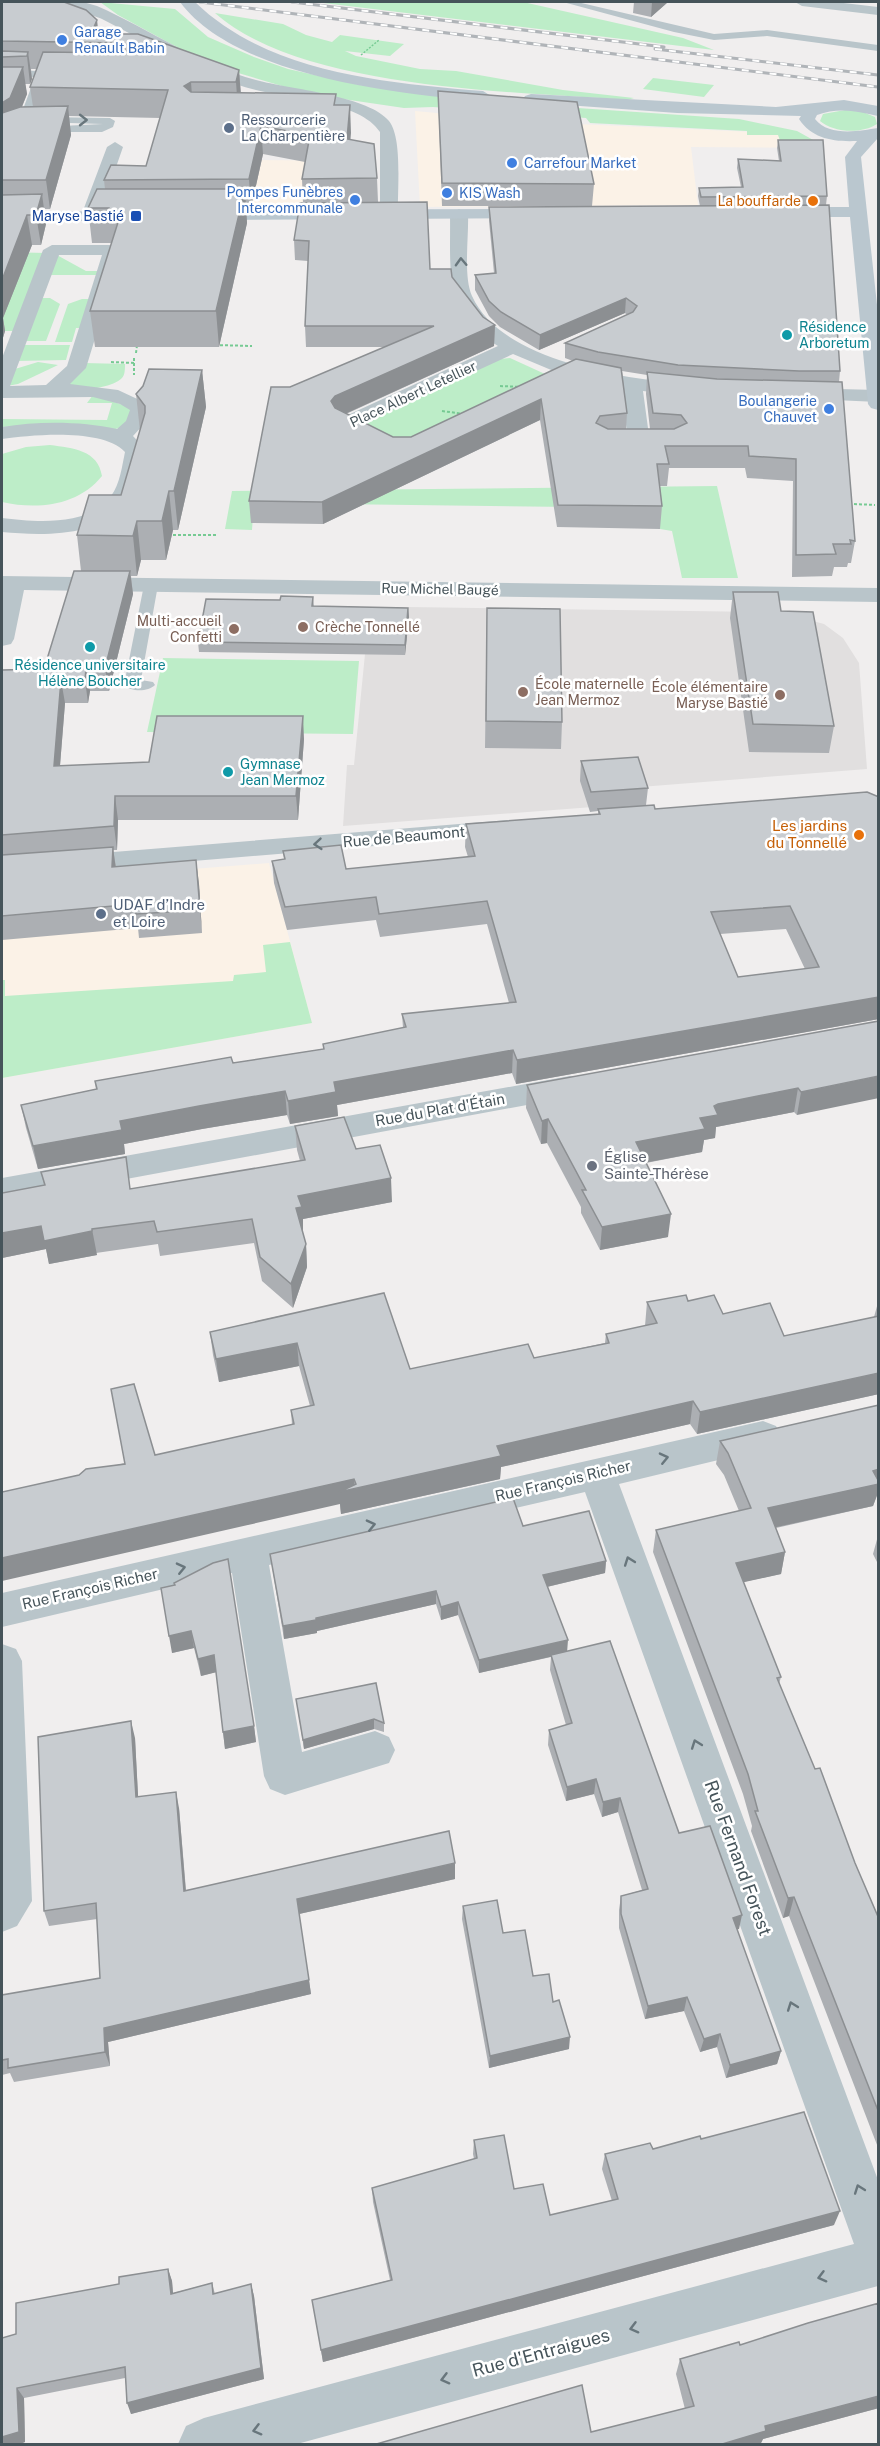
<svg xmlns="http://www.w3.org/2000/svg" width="880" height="2446" viewBox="0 0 880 2446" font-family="'Public Sans',sans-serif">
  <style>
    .commercial { fill: #fbf2e7 }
    .education { fill: #e1dfdf }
    .green { fill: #bdedc8 }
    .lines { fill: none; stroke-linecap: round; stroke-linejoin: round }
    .path-far1 { stroke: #76ca93; stroke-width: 1.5; stroke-dasharray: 2 1.5; stroke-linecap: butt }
    .path { stroke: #76ca93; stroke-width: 2; stroke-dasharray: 3 2; stroke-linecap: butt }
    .lane { fill: #b9c5ca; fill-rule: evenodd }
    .street { fill: #b9c5ca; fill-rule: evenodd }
    .secondary { fill: #bac7cf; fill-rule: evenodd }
    .rail-casing { stroke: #b0b4b8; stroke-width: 3 }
    .rail { stroke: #fff; stroke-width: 2; stroke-dasharray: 7; stroke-linecap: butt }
    .wall { fill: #acafb3; fill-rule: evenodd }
    .shaded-wall { fill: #8c8f92 }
    .building { fill: #c8ccd0; stroke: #8c8f92; stroke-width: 1.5; fill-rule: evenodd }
    .oneway { stroke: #68767c }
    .shop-dot { fill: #3f7fe0; stroke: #fff; stroke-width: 2 }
    .service-dot { fill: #5c6f8a; stroke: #fff; stroke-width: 2 }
    .food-dot { fill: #e8710a; stroke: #fff; stroke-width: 2 }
    .transit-dot { fill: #1a4fb4; stroke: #fff; stroke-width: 2 }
    .culture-dot { fill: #0f9aa8; stroke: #fff; stroke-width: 2 }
    .education-dot { fill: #8d6e63; stroke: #fff; stroke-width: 2 }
    .worship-dot { fill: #6b7280; stroke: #fff; stroke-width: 2 }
    .labels { text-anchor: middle; stroke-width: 5; stroke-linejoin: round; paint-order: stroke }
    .far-shop-label { font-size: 14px; fill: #366cbe; stroke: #fff; text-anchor: start }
    .far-service-label { font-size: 14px; fill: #4e5e75; stroke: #fff; text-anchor: start }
    .far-food-label { font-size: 14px; fill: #c56008; stroke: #fff; text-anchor: end }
    .far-transit-label { font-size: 14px; fill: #164399; stroke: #fff; text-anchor: end }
    .far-culture-label { font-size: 14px; fill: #0d838f; stroke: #fff; text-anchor: start }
    .far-street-label { font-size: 14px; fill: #46545a; stroke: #fff }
    .far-education-label { font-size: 14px; fill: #785e54; stroke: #fff; text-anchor: end }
    .food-label { font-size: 15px; fill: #c56008; stroke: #fff; text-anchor: end }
    .street-label { font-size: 15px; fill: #46545a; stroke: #fff }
    .service-label { font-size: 15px; fill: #4e5e75; stroke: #fff; text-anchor: start }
    .worship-label { font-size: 15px; fill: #5b616d; stroke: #fff; text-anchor: start }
    .near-street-label { font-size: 18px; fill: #46545a; stroke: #fff }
  </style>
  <rect width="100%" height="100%" fill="#f0eeee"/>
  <path class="commercial" d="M415 111 533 122 775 133 822 148 691 147 698 205 420 207Z
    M238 160 374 161 343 208 220 209Z
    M269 863 312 1023 2 1078V884Z"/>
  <path class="education" d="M409 607 762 612 794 616 824 624 843 638 859 663 867 769 640 787 645 803 343 826 347 765H354L365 654H405Z"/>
  <path class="green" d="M100 2 175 9 208 37 254 57 288 69 360 85 462 100 739 119 797 131 824 146H782L778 135H747V131L590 123 586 118 433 107 404 108 309 94 208 64 118 15Z
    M315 2H523L683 38 714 50Z
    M215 13 283 24 306 35 332 42 340 35 404 44 390 56 345 51 356 56 420 69 456 71 563 90 634 98 627 100C514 91 302 90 215 13Z
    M653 78 714 85 704 97 643 89Z
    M845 110 863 112 875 117 877 124C862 134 834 133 820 121L823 114Z
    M2 252 47 253 17 331H2Z
    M55 254 86 271H99L98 275H48Z
    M40 298H50L60 304 46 341H23Z
    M82 299H92L82 328H76L72 342H55L68 304Z
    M24 345H70L66 360 16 361Z
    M510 358 545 374 546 377 401 442 364 424V420L500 359Z
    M38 362 58 365 18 384 7 386 15 369Z
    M84 363 125 364C125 369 125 375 122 378 111 389 78 391 64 389Z
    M93 395 135 409 124 426 113 430 42 426 2 427V419L107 420 112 403H87Z
    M50 445C73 448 98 450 102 476 78 506 37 510 2 502V454L26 447Z
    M717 486 738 578H682L672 531 660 529 658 508 254 503 252 530 225 529 232 491Z
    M163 658 359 661 353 734 147 732Z
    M290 942 312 1023 2 1078V980H5V996L233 981 234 975 266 972 263 945Z"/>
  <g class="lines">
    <path class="path-far1" d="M361 55 379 40"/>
    <path class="path" d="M215 345 252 346
      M136 353 137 345
      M134 358V375
      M111 362 134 363
      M500 386 523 387
      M442 411 464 414
      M854 504 875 505
      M168 535H218"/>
    <path class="lane" d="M563 2H577L714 34 767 30 878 45V51L767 36 714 40 674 32Z
      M2 70 41 71 46 74 26 130 2 142V135L16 128 35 77 2 76Z
      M40 117 110 118 115 121 113 127 102 132H44L40 131V127L103 124 36 122V118Z
      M151 581 158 585 141 680 153 682 155 685C148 692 131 692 124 685L144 585Z"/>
    <path class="street" d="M61 2H83L97 6C154 31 203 68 264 82 294 89 370 97 389 121 403 139 397 191 398 215L389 220 380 215V132C360 101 289 98 256 90 200 76 154 45 102 19 91 14 69 11 61 2Z
      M795 2H835L878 7V15L802 6Z
      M115 142 123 147 99 216 96 220H84L81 216 107 147Z
      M459 209 468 214C469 237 463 276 472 296 496 349 578 368 629 377 652 381 675 381 697 387L700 391 697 395 690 397 643 391 650 443 646 447H632L628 443 622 388 556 372 513 354 361 424 379 434 383 438 379 442C366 446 341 435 334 424L337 420 498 346C442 312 451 270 450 214Z
      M52 245H113L122 250 86 368 70 384 118 390 148 404 151 408 145 423 133 436 147 451C144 466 141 482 133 495 108 538 45 536 2 532V518C35 522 89 527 111 496 120 484 122 466 125 452 102 428 33 435 2 439V427C38 421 81 421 117 429L126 421 130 410 120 404 93 397 2 398V358L43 250ZM59 255H102L67 366 46 385 10 386Z
      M798 388 878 390V402L791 398 788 394 791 390Z
      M2 576 878 588V602L24 590 14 639 11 644 2 646Z
      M509 820 519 822 523 828 519 834 2 877V861Z
      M570 1076 581 1079 585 1087 581 1095 2 1202V1178Z
      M763 1421 776 1426 781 1436 776 1446 619 1484 878 2180V2286L297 2444H178L186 2426 204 2418 854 2244 585 1492 269 1565 302 1752 375 1731 389 1737 395 1750 389 1763 285 1795 270 1789 264 1776 232 1573 2 1627V1593Z
      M2 1644 16 1649 22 1661 32 1901 17 1926 2 1932Z"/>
    <path class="secondary" d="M180 2H195C268 73 386 83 483 91L491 96 483 101C397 94 235 76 180 2Z
      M531 94 776 107 844 100 878 106V116C857 111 838 107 817 115L815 119C829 137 859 131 878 128V138L861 157 878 314V410L871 408 868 404 850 217H784L775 212 784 207H849L845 157 857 141C834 142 812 139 799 119L801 116 677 113 525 102 523 99 525 96Z
      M535 209 544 214 541 218 202 220 193 215 202 210Z
      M133 211 139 212 142 216 139 220 2 222V212Z"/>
    <g class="rail-casing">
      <path id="rail" d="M200 2 878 87
        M292 2 664 47
        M655 49 878 75"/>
    </g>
    <use href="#rail" class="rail"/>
  </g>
  <path class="wall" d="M2 2 97 20 98 34 239 70 241 93 336 105H350V140L377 178 378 202 430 269 452 277 483 317 495 325 494 346 346 414 393 437H411L573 361 565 358V343L627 315 625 313 539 350 500 327 489 316 475 290V275L494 273 489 221V207L840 371 839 382 855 541 851 563H848L847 567H834L832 576 792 577 793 481 747 478 745 468H669L667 486H660L662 506 660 529 557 527 540 420 323 524 251 523 249 501 290 387 385 347H306L305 326 308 261 295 260 294 240 303 203 302 179 305 162 263 154 251 208H246L247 223 219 347H95L90 311 112 243H92L88 208 105 189 104 180 146 166 160 118 69 116 71 135 50 209H44L46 224 41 245H32L3 318 5 331 2 341ZM31 69H37L30 87 33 107H22L27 94 25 84H30L32 79ZM622 371 647 375 646 394 650 429H626L627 413Z
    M634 2H668L651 17 633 13Z
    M438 91 594 184 592 206H442Z
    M778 140 827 196 826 205 700 206 698 196 699 188 741 187 737 168 738 159 779 161 777 148Z
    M202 370 206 407 178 530H173L166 560H141L137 576H131L133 594 109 691H90L88 703H65L60 766 149 762 304 739 298 820H118L117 850H113L116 866 199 884 202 933 139 938 138 928 2 940V670L44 669 81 571 77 535 121 495 140 431 136 394Z
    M733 592 781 611 834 726 829 753 749 752 730 618Z
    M313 597 314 606 408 608 409 617 405 655 199 652 198 642 280 600Z
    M487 608 562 722 561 749 485 748Z
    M581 761 648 788 646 805 655 809 879 797V1019L516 1084 512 1073 337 1105 338 1116 290 1124 287 1115 202 1129 124 1144 125 1154 38 1169 26 1128 21 1105 96 1089 95 1081 233 1063 323 1049V1044L403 1028 402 1014 509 1003 487 924 380 937 376 920 287 930 274 883 272 861 284 859 283 851 346 869 468 857 465 847 466 824 598 814V811L590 812 580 781ZM786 929 805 969 738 977 720 934Z
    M879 1021 797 1115 794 1112 716 1127 715 1138 704 1140 702 1152 646 1163 668 1237 600 1250 581 1213V1207L547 1143 541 1144 526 1108 527 1085Z
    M295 1126 356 1149 392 1202 303 1219V1231H302L306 1244 307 1267 293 1308 262 1281 254 1243 160 1256 158 1244 96 1253 97 1255 49 1264 46 1249 2 1258V1193L44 1185 41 1172 131 1189 300 1161 297 1150Z
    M879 1299V1394L697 1434 690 1424 501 1467 500 1479 341 1514 340 1504 79 1475 155 1455 292 1425 291 1410 310 1406 299 1366 219 1382 213 1355 210 1332 288 1314 410 1369 534 1358 605 1343 606 1334 645 1326 647 1302 688 1301 723 1314 784 1336 874 1317Z
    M720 1441 879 1490 873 1506 776 1528 785 1552 781 1574 743 1582 781 1677 779 1684 815 1769 879 1919V2150L789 1916 783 1918 751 1831 752 1826 743 1794 653 1552 656 1530 739 1511 724 1475 716 1464Z
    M523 1526 606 1561 605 1573 547 1587 567 1651 739 1929H737L781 2051 777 2064 726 2078 717 2047 700 2052 684 2011 645 2019 619 1928V1910L621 1896 642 1890 618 1812 602 1817 594 1794 566 1801 548 1745 549 1730 566 1725 550 1670 551 1657 479 1673 458 1615 441 1620 436 1604 317 1631V1633L284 1639 270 1554Z
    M879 1532V1566L873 1554Z
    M175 1585 254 1726 256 1742 225 1749 216 1672 201 1676 194 1648 172 1653Z
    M376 1683 384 1723V1732L374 1729 304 1749 296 1699Z
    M135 1738 138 1797 179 1808 186 1890 455 1879 299 1914 311 1994 108 2042 110 2066 14 2082 10 2073 2 2075V1995L100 1978 97 1919 49 1926 44 1911Z
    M463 1906 503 1933 533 1976 553 2002 569 2049 489 2068 462 1919Z
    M701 2139 834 2225 323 2362 312 2300 390 2280 373 2202 372 2188 474 2159 473 2154 474 2140 514 2189 550 2215 612 2201 602 2169 605 2154 653 2149Z
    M168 2269 172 2281 173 2293 212 2283 215 2294 251 2284 254 2296 264 2379 131 2414 125 2378 24 2398 25 2442 17 2445H2L16 2334 119 2284Z
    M879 2303V2408L763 2439 760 2445H373L591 2432 685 2409 676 2374 680 2359 740 2345Z"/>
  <path class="shaded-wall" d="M652 2H668L651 17Z
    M97 20 99 42 91 34Z
    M28 52 32 79 30 84 27 56Z
    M23 67 27 94 14 126 2 134V103Z
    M239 70 241 98 238 110 236 82Z
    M191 82 193 110 184 86Z
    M350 105 351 133 348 168 347 139Z
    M68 106 71 135 50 209 46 180Z
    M261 126 263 154 251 208 249 179Z
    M245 189 247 223 219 347 216 311Z
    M42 194 46 224 41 245 36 215Z
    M27 215 32 245 3 318 5 331 2 341V280Z
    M626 298 625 313 539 350 540 335Z
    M495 325 494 346 336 418 331 401 335 396Z
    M202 370 206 407 178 530 174 491Z
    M541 399 540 420 323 524 322 502Z
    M169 491 173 530 166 560 162 521Z
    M137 521 141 560 137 576 133 536Z
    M130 571 133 594 109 691 105 668Z
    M408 608 409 617 405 655V645Z
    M86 668 90 691 88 703 85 680Z
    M61 680 65 703 58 790 54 766Z
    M303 716 304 739 298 820 296 796Z
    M115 796 118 820 117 850 114 826Z
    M113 847 116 870 112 867Z
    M196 860 199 884 202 933 200 910Z
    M879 997V1019L516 1084 517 1060Z
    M513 1050 512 1073 337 1105 338 1116 290 1124 288 1101 334 1082Z
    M879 1076V1098L797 1115 801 1092Z
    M798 1088 794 1112 716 1127 715 1138 704 1140 702 1152 633 1165 636 1142 700 1118 714 1106 718 1104Z
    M285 1091 287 1115 202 1129 124 1144 125 1154 38 1169 33 1146 120 1121 199 1106Z
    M548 1119 547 1143 541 1144 542 1121Z
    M391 1178 392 1202 303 1219V1231L297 1232 296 1208 298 1196Z
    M671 1214 668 1237 600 1250 602 1227Z
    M41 1226 92 1229 97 1255 49 1264 46 1249 2 1258V1233Z
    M306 1244 307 1267 293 1308 291 1284Z
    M297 1343 299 1366 219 1382 216 1359Z
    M879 1373V1394L697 1434 700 1412Z
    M693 1401 690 1424 501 1467 500 1479 341 1514 340 1504 2 1581V1558L354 1479 355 1489 497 1446Z
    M879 1469V1490L873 1506 763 1530 768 1508Z
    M785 1552 781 1574 731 1585 736 1563Z
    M606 1561 605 1573 542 1588 543 1575Z
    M436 1591V1604L317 1631V1633L284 1639 283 1626Z
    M458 1602V1615L441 1620V1607Z
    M191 1631 194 1648 172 1653 169 1636Z
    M568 1640 567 1653 479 1673V1660Z
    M214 1655 217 1672 201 1676 198 1659Z
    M374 1719V1729L304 1749 303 1740Z
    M131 1721 135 1738 139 1813 136 1797Z
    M254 1726 256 1742 225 1749 223 1732Z
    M596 1779 594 1794 566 1801 567 1787Z
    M176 1792 179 1808 187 1906 184 1891Z
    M620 1798 618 1812 602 1817 603 1802Z
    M455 1863V1879L299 1914 297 1899Z
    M794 1897 789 1916 783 1918 788 1898Z
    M742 1915 739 1929 730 1931 733 1918Z
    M309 1980 311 1994 108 2042 110 2066 105 2052 104 2028Z
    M687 1997 684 2011 645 2019 648 2006Z
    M720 2034 717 2047 700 2052 704 2039Z
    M570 2037 569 2049 489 2068 490 2056Z
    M781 2051 777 2064 726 2078 730 2065Z
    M840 2211 834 2225 323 2362 321 2350Z
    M168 2269 172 2281 174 2306 171 2294Z
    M251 2284 254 2296 264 2379 131 2414 127 2403Z
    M17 2388 24 2398 25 2442 17 2445H2V2437Z
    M879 2396V2408L763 2439 760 2445H719L765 2426Z"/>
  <path class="building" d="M2 2H64L86 10 97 20 91 34H138L239 70 236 82H191L184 86 191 92 336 94 334 105H350L347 139 374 144 377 178 302 179 310 135 261 126 249 179 104 180 111 165 146 166 168 90 30 87 43 52 124 53 131 47 124 43 2 41Z
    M2 51 28 52 27 56 2 57Z
    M2 67H23L10 98 2 103Z
    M438 91 577 102 594 184 442 183Z
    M68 106 46 180H2V113L20 107Z
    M778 140H823L827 196 701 197 699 188 743 187 738 159 781 161Z
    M97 189H245L216 311H90L120 216 109 208H88Z
    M42 194 36 215H27L2 280V195Z
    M427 202 430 269H451L452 277 483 317 495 325 335 396 331 401 335 408 393 437H411L576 359 621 368 627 413 600 416 596 423 608 429H674L687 423 681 415 653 413 647 372 717 379 842 382 855 541 850 540 851 544H833L836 554 796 555V459L749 456 748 446H665L669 464H657L662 506 558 505 541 399 322 502 249 501 271 387H290L434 326H305L309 241 294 240 300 203Z
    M829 205 840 371H799L678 365 598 352 565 343 633 312 637 306 626 298 540 335 501 312 489 301 475 275 496 273 489 207Z
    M149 369 202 370 174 491H169L162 521H137L133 536 77 535 89 495H121L145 413V406L136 394 143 386Z
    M74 571H130L105 668H86L85 680H61L54 766 149 762 157 716H303L296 796H115L114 826 2 835V670L44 669Z
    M733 592H778L781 611 813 612 834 726 753 724Z
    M281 596 313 597 312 606 408 608 405 645 198 642 206 599 280 600Z
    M487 608 560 609 562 722 486 721Z
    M638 757 648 788 591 792 581 761Z
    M867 792 879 797V997L517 1060 513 1050 334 1082 336 1092 288 1101 285 1091 199 1106 120 1121 122 1130 33 1146 21 1105 97 1089 95 1081 231 1057 233 1063 324 1049 323 1044 406 1027 402 1014 516 1002 487 901 379 914 376 897 285 907 272 861 285 859 283 851 341 845 346 869 475 856 466 824 600 814 598 809 654 805 655 809ZM790 906 819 967 738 977 711 912Z
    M113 847 112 867 196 860 200 910 136 914 135 904 2 916V855Z
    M879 1021V1076L801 1092 798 1088 718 1104 714 1106 718 1115 700 1118 705 1129 636 1142 671 1214 602 1227 582 1190H586L548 1119 542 1121 527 1085Z
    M344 1117 356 1149 380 1145 391 1178 298 1196 302 1207 296 1208 306 1244 291 1284 260 1257 252 1219 157 1232 154 1221 92 1229V1231L44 1241 41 1226 2 1233V1193L45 1185 41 1172 126 1157 130 1189 305 1160 295 1126Z
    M384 1293 410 1369 528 1344 534 1358 609 1343 606 1334 657 1323 647 1302 686 1295 688 1301 714 1295 723 1314 770 1303 784 1336 879 1316V1373L700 1412 693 1401 497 1446 501 1456 339 1492 356 1484 354 1479 2 1558V1492L79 1475 86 1469 125 1464 111 1389 134 1384 155 1455 294 1424 291 1410 314 1405 297 1343 216 1359 210 1332Z
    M879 1405V1469L873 1471 879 1482V1484L768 1508 785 1552 736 1563 781 1677 777 1678 815 1769 820 1768 855 1863 879 1919V2113L794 1897 788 1898 755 1811H758L748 1774 656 1530 751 1508 728 1453 720 1441Z
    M513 1498 523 1526 589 1511 606 1561 543 1575 568 1640 479 1660 458 1602 441 1607 436 1591 316 1618V1620L283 1626 270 1554Z
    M228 1559 254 1726 223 1732 214 1655 198 1659 191 1631 169 1636 161 1588 175 1585 174 1583 213 1563Z
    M610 1641 679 1833 710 1826 742 1915 733 1918 781 2051 730 2065 720 2034 704 2039 687 1997 648 2006 621 1914V1896L648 1889 620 1798 603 1802 596 1779 567 1787 549 1730 572 1723 551 1655Z
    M376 1683 384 1723 374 1719 303 1740 296 1699Z
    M131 1721 136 1797 176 1792 184 1891 449 1831 455 1863 297 1899 309 1980 104 2028 105 2052 8 2068V2059L2 2060V1995L100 1978 96 1903 44 1911 38 1737Z
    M497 1900 503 1933 525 1930 533 1976 549 1974 553 2002 559 2000 570 2037 490 2056 463 1906Z
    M804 2112 840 2211 321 2350 312 2300 392 2280 372 2188 477 2158 474 2140 504 2135 514 2189 543 2184 550 2215 618 2199 605 2154 650 2143 653 2149 700 2136 701 2139Z
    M168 2269 171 2294 212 2283 213 2294 251 2284 261 2368 127 2403 125 2367 17 2388 19 2432 2 2437V2338L16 2334V2303L119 2284V2277Z
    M879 2303V2396L765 2426 766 2431 719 2445H373L582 2385 591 2432 694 2406 680 2359 739 2342 740 2345 808 2323Z"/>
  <defs><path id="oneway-chevron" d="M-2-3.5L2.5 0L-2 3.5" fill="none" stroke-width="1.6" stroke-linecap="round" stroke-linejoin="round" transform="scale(1.5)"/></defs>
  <g class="oneway">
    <use href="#oneway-chevron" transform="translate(83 120)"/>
    <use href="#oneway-chevron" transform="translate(461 262) rotate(-92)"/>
    <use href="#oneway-chevron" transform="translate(318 844) rotate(175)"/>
    <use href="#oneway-chevron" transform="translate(664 1458) rotate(-13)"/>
    <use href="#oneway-chevron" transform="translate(371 1525) rotate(-13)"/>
    <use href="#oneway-chevron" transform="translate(629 1561) rotate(-110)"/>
    <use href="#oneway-chevron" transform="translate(181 1568) rotate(-13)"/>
    <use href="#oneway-chevron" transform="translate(696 1744) rotate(-110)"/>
    <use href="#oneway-chevron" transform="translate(792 2006) rotate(-110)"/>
    <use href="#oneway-chevron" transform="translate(859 2189) rotate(-110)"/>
    <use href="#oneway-chevron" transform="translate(822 2277) rotate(165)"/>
    <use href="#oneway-chevron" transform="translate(634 2328) rotate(165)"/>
    <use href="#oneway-chevron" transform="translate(445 2379) rotate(165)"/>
    <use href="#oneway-chevron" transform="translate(257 2430) rotate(165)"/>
  </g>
  <g class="shop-dot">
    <circle cx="62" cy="40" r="6"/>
    <circle cx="512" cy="163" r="6"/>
    <circle cx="447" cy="193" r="6"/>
    <circle cx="355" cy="200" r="6"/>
    <circle cx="829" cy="409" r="6"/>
  </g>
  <g class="service-dot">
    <circle cx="229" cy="128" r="6"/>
    <circle cx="101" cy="914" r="6"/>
  </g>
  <g class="food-dot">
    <circle cx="813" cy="201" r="6"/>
    <circle cx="859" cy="835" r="6"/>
  </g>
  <rect class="transit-dot" x="130" y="210" width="12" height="12" rx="3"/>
  <g class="culture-dot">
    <circle cx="787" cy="335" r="6"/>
    <circle cx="90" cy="647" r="6"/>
    <circle cx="228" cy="772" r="6"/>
  </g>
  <g class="education-dot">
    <circle cx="303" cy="627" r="6"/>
    <circle cx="234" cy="629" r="6"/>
    <circle cx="523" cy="692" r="6"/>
    <circle cx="780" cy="695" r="6"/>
  </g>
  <circle class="worship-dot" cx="592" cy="1166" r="6"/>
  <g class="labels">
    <g class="far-shop-label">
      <text x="74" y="37">Garage<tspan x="74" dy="16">Renault Babin</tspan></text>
      <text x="524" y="168">Carrefour Market</text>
      <text x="343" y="197" text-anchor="end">Pompes Funèbres<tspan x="343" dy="16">Intercommunale</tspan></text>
      <text x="459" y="198">KIS Wash</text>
      <text x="817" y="406" text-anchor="end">Boulangerie<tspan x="817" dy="16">Chauvet</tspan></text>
    </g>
    <g class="far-service-label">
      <text x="241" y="125">Ressourcerie<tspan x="241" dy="16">La Charpentière</tspan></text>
    </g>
    <g class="far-food-label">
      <text x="801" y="206">La bouffarde</text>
    </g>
    <g class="far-transit-label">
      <text x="124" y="221">Maryse Bastié</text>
    </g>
    <g class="far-culture-label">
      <text x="799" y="332">Résidence<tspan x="799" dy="16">Arboretum</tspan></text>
      <text x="90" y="670" text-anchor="middle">Résidence universitaire<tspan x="90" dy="16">Hélène Boucher</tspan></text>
      <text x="240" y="769">Gymnase<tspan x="240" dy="16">Jean Mermoz</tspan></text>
    </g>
    <g class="far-street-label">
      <text transform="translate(413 394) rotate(-25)" y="5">Place Albert Letellier</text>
      <text transform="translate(440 589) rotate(1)" y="5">Rue Michel Baugé</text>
    </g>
    <g class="far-education-label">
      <text x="222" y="626">Multi-accueil<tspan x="222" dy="16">Confetti</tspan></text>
      <text x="315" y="632" text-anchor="start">Crèche Tonnellé</text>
      <text x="535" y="689" text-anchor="start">École maternelle<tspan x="535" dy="16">Jean Mermoz</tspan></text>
      <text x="768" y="692">École élémentaire<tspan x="768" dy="16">Maryse Bastié</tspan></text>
    </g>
    <g class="food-label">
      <text x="847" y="831">Les jardins<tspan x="847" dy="17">du Tonnellé</tspan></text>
    </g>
    <g class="street-label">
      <text transform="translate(404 837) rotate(-5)" y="5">Rue de Beaumont</text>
      <text transform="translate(440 1110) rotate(-10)" y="5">Rue du Plat d'Étain</text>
      <text transform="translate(563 1481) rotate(-13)" y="5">Rue François Richer</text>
      <text transform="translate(90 1589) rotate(-13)" y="5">Rue François Richer</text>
    </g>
    <g class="service-label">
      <text x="113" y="910">UDAF d’Indre<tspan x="113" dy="17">et Loire</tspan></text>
    </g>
    <g class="worship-label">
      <text x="604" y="1162">Église<tspan x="604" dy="17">Sainte-Thérèse</tspan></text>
    </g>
    <g class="near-street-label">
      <text transform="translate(738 1858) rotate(70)" y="6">Rue Fernand Forest</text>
      <text transform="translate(541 2353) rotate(-15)" y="6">Rue d'Entraigues</text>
    </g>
  </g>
  <rect width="880" height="2446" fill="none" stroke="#46545a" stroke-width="6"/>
</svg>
